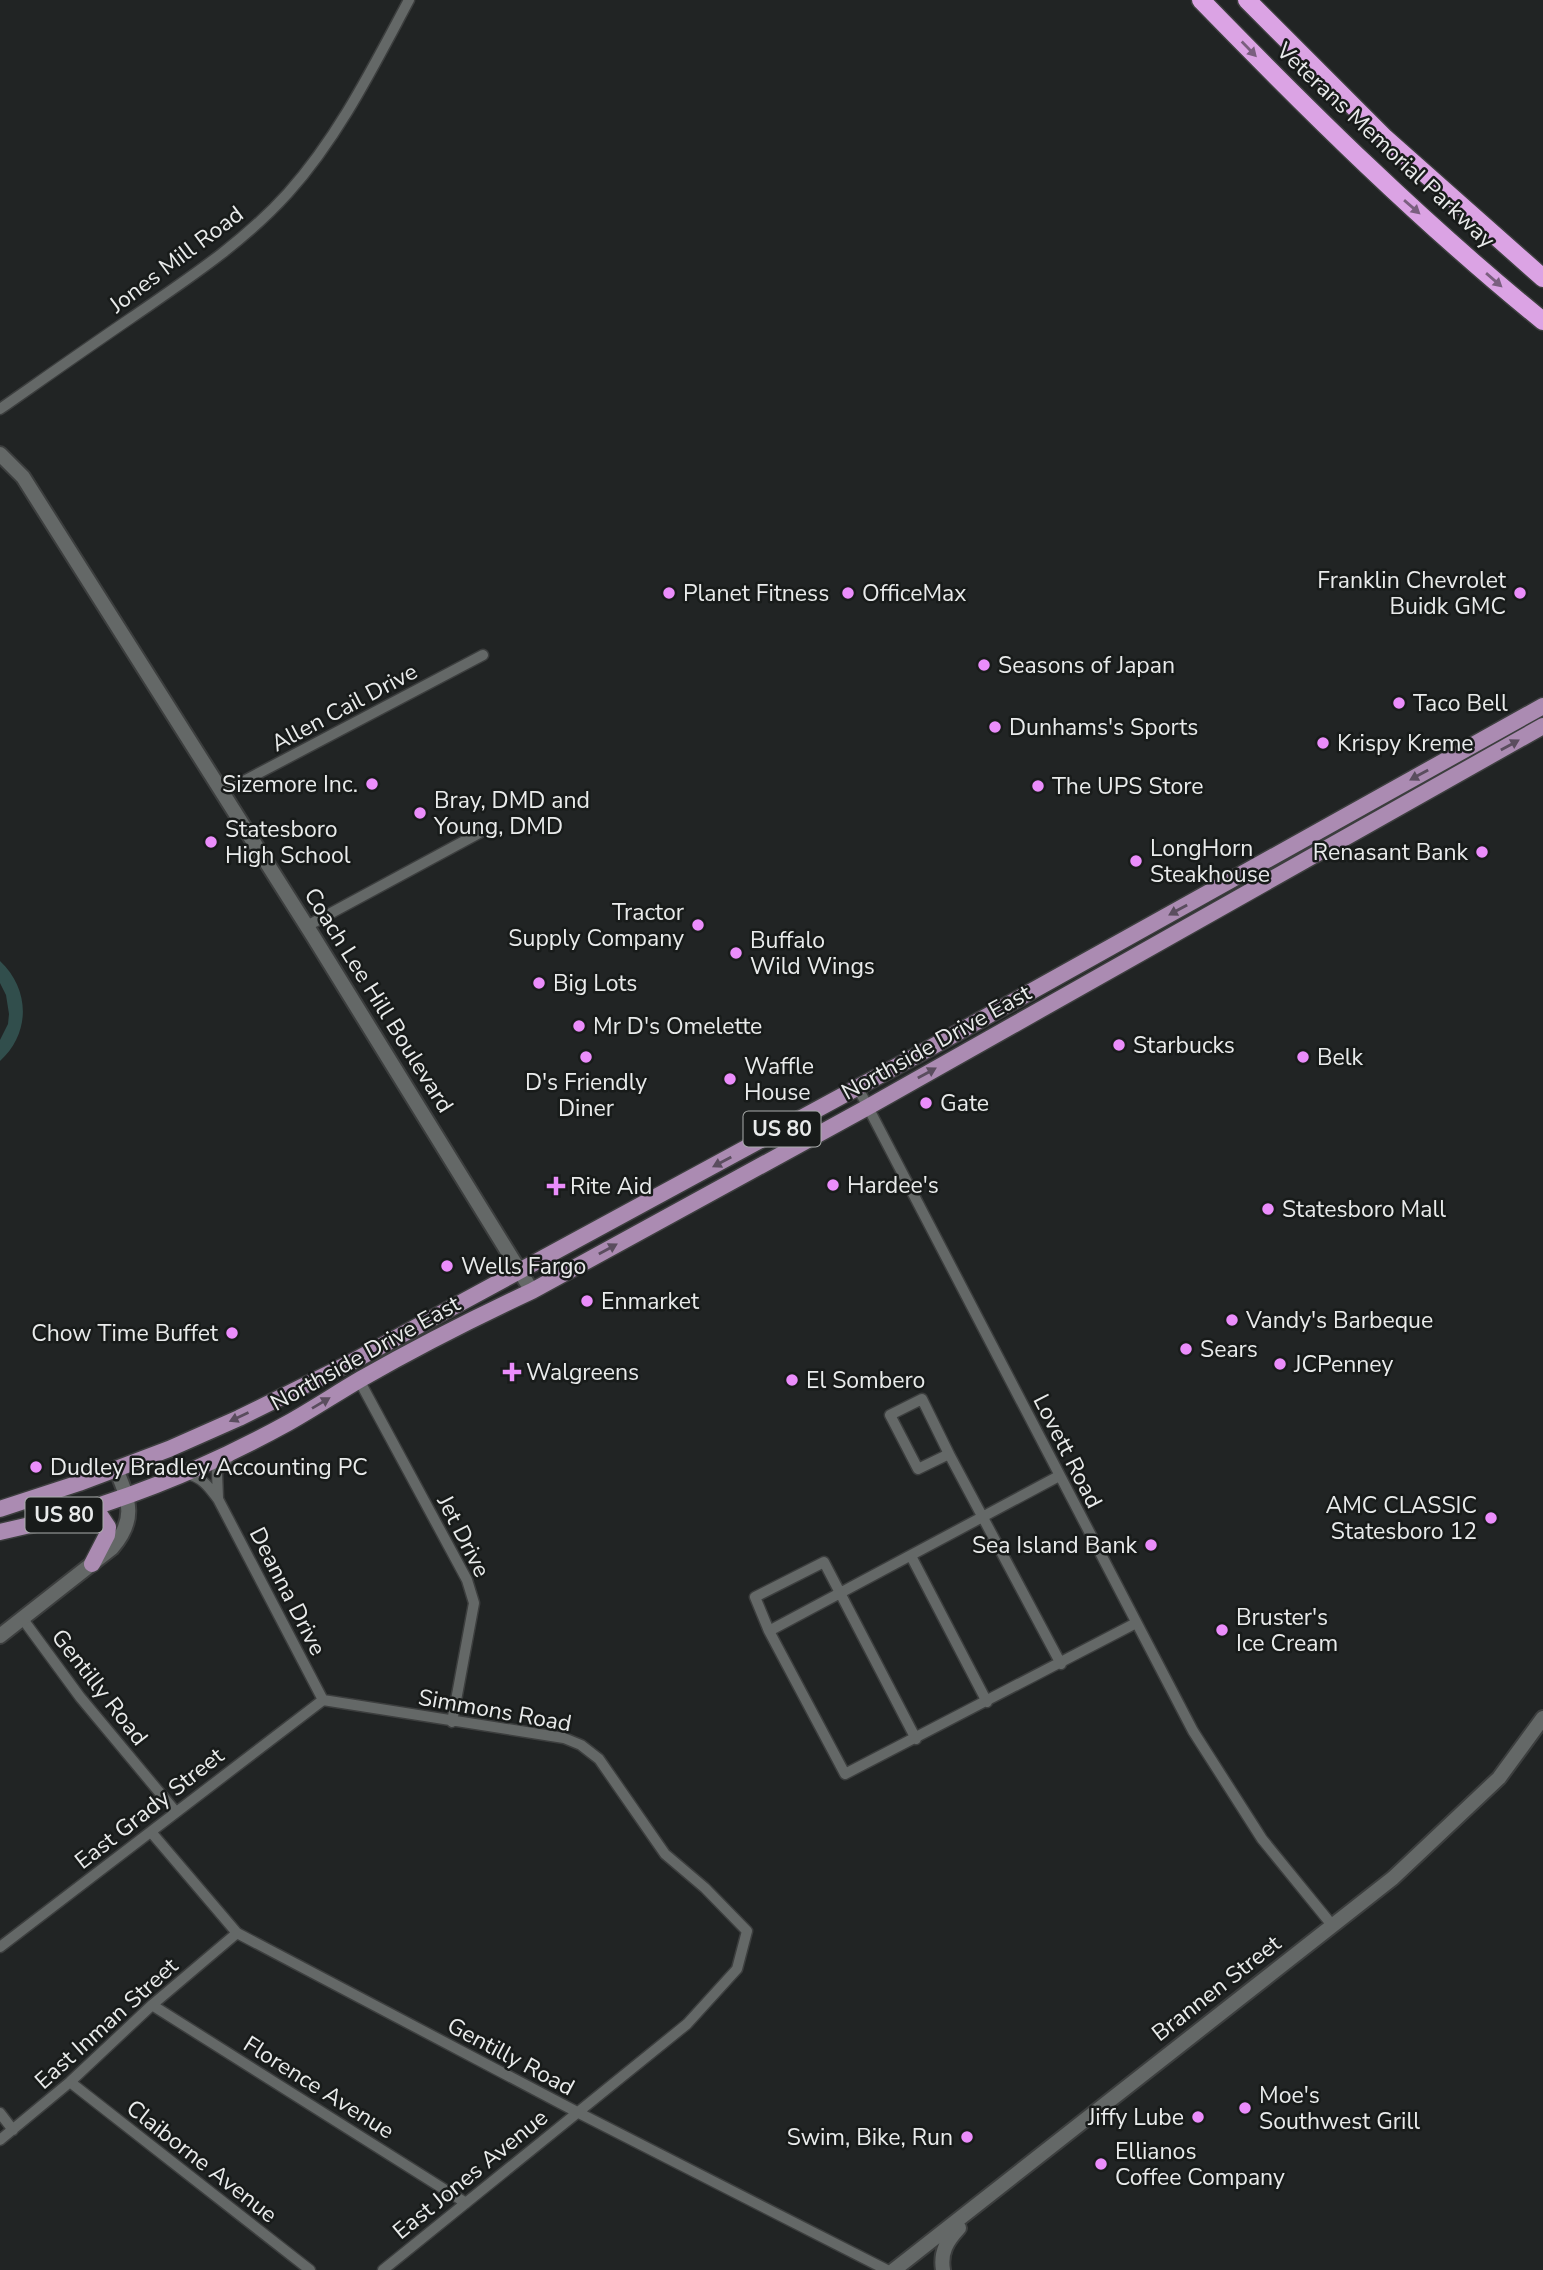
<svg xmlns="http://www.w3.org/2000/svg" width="1543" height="2270" viewBox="0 0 1543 2270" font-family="'Nunito Sans',sans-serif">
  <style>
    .green { fill: #314e4c }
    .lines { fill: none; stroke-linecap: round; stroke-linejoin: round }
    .street-casing { stroke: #3c3e3e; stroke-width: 13 }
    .secondary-casing { stroke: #3c3e3e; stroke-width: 18 }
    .primary-casing { stroke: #3c3e3e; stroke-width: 19 }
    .highway-casing { stroke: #3c3e3e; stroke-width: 21 }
    .street { stroke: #646867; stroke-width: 10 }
    .secondary { stroke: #646867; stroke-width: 14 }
    .primary { stroke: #ab8bb2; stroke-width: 16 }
    .highway { stroke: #dba3e4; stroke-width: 18 }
    .oneway { fill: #7a5f7f }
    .oneway2 { fill: #5a4d5e }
    .poi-dot { fill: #eb8dfb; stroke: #181b1a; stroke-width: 2.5 }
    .labels { text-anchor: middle; stroke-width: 5; stroke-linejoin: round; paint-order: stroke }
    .shield { fill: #181b1a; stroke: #aaadac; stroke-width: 2 }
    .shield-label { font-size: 21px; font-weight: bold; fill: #e9ebeb }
    .street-label { font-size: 23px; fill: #e9ebeb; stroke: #181b1a }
    .poi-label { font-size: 23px; fill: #e9ebeb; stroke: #181b1a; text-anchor: start }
  </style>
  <rect width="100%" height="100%" fill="#212424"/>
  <path class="green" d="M0 961C30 989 31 1033 0 1061V1040L8 1024 9 1014 6 995 0 983Z"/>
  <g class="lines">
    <g class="street-casing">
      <path id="street" d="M0 409C43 379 87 348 131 318 186 280 243 243 288 193 339 136 373 67 409 0
        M223 792 483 655
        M307 926 481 832
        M858 1088 1193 1731 1262 1839 1332 1925
        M359 1380 467 1580 474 1603 452 1722
        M949 1454 918 1469 890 1415 922 1399 949 1454 1061 1664
        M187 1474C202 1477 209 1487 218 1499L323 1700
        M218 1498 217 1472 231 1455
        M911 1556 987 1702
        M22 1618 80 1697 175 1811
        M769 1631 1059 1476
        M323 1700 564 1738 581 1745 599 1759 665 1854 705 1888 747 1931 737 1969 687 2024 383 2270
        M916 1739 824 1562 755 1597 769 1631 845 1774 1136 1623
        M151 1832 237 1933 577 2112 887 2270
        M0 1947 323 1700
        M152 2005 466 2203
        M70 2082 310 2270
        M0 2113 13 2130
        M0 2140 70 2082 152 2005 237 1933"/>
    </g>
    <g class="secondary-casing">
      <path id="secondary" d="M0 454 23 477 313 936 532 1291
        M0 1636 112 1548C137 1519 129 1501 116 1469
        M894 2270 1393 1878 1499 1778 1543 1718
        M943 2270C940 2252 947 2241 959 2228"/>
    </g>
    <g class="primary-casing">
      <path id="primary" d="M0 1509 79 1483 169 1449 239 1418 348 1364 921 1053 1543 706
        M80 1510 100 1515 108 1527 107 1535 92 1564
        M0 1532C99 1511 199 1472 288 1423 313 1409 337 1393 361 1379 417 1347 474 1318 532 1291L868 1107 1543 726"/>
    </g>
    <g class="highway-casing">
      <path id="highway" d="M1201 0C1310 112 1421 222 1543 321
        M1247 0 1385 138 1543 278"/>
    </g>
    <use href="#street" class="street"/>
    <use href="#secondary" class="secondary"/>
    <use href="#primary" class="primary"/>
    <use href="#highway" class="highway"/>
  </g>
  <defs><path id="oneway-solid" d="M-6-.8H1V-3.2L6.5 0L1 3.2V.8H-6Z" transform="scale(1.75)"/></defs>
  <g class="oneway">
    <use href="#oneway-solid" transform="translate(1249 49) rotate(46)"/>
    <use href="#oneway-solid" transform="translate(1412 207) rotate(41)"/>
    <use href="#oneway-solid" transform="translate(1494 280) rotate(41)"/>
  </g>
  <g class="oneway2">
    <use href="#oneway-solid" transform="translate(1510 745) rotate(-29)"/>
    <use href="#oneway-solid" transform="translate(1419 775) rotate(151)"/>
    <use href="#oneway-solid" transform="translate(1178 910) rotate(151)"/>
    <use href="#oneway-solid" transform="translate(927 1073) rotate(-29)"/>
    <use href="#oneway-solid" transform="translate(722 1162) rotate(152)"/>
    <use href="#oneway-solid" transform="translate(608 1249) rotate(-29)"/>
    <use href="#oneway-solid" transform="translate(321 1403) rotate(-31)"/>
    <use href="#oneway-solid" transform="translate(239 1417) rotate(155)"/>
  </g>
  <g class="poi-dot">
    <circle cx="669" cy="593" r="7"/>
    <circle cx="848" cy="593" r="7"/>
    <circle cx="1520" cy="593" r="7"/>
    <circle cx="984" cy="665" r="7"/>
    <circle cx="1399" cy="703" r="7"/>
    <circle cx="995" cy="727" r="7"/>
    <circle cx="1323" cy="743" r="7"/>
    <circle cx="372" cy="784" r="7"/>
    <circle cx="1038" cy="786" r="7"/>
    <circle cx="420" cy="813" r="7"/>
    <circle cx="211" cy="842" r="7"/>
    <circle cx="1482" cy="852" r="7"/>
    <circle cx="1136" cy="861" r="7"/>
    <circle cx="698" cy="925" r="7"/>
    <circle cx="736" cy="953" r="7"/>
    <circle cx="539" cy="983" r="7"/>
    <circle cx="579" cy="1026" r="7"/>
    <circle cx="1119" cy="1045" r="7"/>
    <circle cx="586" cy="1057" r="7"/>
    <circle cx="1303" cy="1057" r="7"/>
    <circle cx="730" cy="1079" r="7"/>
    <circle cx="926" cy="1103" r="7"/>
    <circle cx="833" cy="1185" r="7"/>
    <path d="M552.5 1175.5h7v7h7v7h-7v7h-7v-7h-7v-7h7z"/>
    <circle cx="1268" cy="1209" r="7"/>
    <circle cx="447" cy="1266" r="7"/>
    <circle cx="587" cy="1301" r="7"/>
    <circle cx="1232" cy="1320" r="7"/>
    <circle cx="232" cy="1333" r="7"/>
    <circle cx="1186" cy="1349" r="7"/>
    <circle cx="1280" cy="1364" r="7"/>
    <path d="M508.5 1361.5h7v7h7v7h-7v7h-7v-7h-7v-7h7z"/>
    <circle cx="792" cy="1380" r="7"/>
    <circle cx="36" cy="1467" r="7"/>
    <circle cx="1491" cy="1518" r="7"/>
    <circle cx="1151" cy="1545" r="7"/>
    <circle cx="1222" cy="1630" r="7"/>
    <circle cx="1245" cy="2108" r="7"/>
    <circle cx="1198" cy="2117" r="7"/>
    <circle cx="967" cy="2137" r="7"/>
    <circle cx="1101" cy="2164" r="7"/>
  </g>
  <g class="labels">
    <g class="shield">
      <rect x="743.5" y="1111.5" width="77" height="35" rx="5"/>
      <rect x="25.5" y="1497.5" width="77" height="35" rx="5"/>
    </g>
    <g class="shield-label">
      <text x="782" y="1136">US 80</text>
      <text x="64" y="1522">US 80</text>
    </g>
    <g class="street-label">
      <text transform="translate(1386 145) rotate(43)" y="8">Veterans Memorial Parkway</text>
      <text transform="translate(176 259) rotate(-37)" y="8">Jones Mill Road</text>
      <text transform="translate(344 707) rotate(-28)" y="8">Allen Cail Drive</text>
      <text transform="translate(379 1000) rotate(58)" y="8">Coach Lee Hill Boulevard</text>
      <text transform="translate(936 1042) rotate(-29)" y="8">Northside Drive East</text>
      <text transform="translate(365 1353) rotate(-29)" y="8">Northside Drive East</text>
      <text transform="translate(1068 1451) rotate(63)" y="8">Lovett Road</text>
      <text transform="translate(464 1536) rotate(63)" y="8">Jet Drive</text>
      <text transform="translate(288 1591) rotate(63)" y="8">Deanna Drive</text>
      <text transform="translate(100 1687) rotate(52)" y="8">Gentilly Road</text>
      <text transform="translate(495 1710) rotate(10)" y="8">Simmons Road</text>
      <text transform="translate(149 1808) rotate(-38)" y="8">East Grady Street</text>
      <text transform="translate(1216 1988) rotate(-38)" y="8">Brannen Street</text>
      <text transform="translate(106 2023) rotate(-42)" y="8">East Inman Street</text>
      <text transform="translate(511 2056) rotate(28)" y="8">Gentilly Road</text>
      <text transform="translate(319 2087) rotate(32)" y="8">Florence Avenue</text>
      <text transform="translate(202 2161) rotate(38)" y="8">Claiborne Avenue</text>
      <text transform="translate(470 2174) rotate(-39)" y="8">East Jones Avenue</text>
    </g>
    <g class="poi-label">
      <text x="1506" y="588" text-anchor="end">Franklin Chevrolet<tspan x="1506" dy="26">Buidk GMC</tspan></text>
      <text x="683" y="601">Planet Fitness</text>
      <text x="862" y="601">OfficeMax</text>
      <text x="998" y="673">Seasons of Japan</text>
      <text x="1413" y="711">Taco Bell</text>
      <text x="1009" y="735">Dunhams's Sports</text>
      <text x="1337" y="751">Krispy Kreme</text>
      <text x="358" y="792" text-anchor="end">Sizemore Inc.</text>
      <text x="1052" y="794">The UPS Store</text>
      <text x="434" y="808">Bray, DMD and<tspan x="434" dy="26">Young, DMD</tspan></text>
      <text x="225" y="837">Statesboro<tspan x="225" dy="26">High School</tspan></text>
      <text x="1150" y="856">LongHorn<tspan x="1150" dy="26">Steakhouse</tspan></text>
      <text x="1468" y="860" text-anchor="end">Renasant Bank</text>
      <text x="684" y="920" text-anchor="end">Tractor<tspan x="684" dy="26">Supply Company</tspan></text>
      <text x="750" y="948">Buffalo<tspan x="750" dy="26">Wild Wings</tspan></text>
      <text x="553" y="991">Big Lots</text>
      <text x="593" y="1034">Mr D's Omelette</text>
      <text x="1133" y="1053">Starbucks</text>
      <text x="1317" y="1065">Belk</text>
      <text x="744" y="1074">Waffle<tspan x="744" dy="26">House</tspan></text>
      <text x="586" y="1090" text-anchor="middle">D's Friendly<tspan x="586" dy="26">Diner</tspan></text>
      <text x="940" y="1111">Gate</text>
      <text x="847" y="1193">Hardee's</text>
      <text x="570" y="1194">Rite Aid</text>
      <text x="1282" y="1217">Statesboro Mall</text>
      <text x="461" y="1274">Wells Fargo</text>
      <text x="601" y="1309">Enmarket</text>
      <text x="1246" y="1328">Vandy's Barbeque</text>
      <text x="218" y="1341" text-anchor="end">Chow Time Buffet</text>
      <text x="1200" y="1357">Sears</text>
      <text x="1294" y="1372">JCPenney</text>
      <text x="526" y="1380">Walgreens</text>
      <text x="806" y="1388">El Sombero</text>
      <text x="50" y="1475">Dudley Bradley Accounting PC</text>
      <text x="1477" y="1513" text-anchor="end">AMC CLASSIC<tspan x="1477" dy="26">Statesboro 12</tspan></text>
      <text x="1137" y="1553" text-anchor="end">Sea Island Bank</text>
      <text x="1236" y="1625">Bruster's<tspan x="1236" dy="26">Ice Cream</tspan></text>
      <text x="1259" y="2103">Moe's<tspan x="1259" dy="26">Southwest Grill</tspan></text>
      <text x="1184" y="2125" text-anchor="end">Jiffy Lube</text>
      <text x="953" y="2145" text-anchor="end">Swim, Bike, Run</text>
      <text x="1115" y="2159">Ellianos<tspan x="1115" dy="26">Coffee Company</tspan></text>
    </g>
  </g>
</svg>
